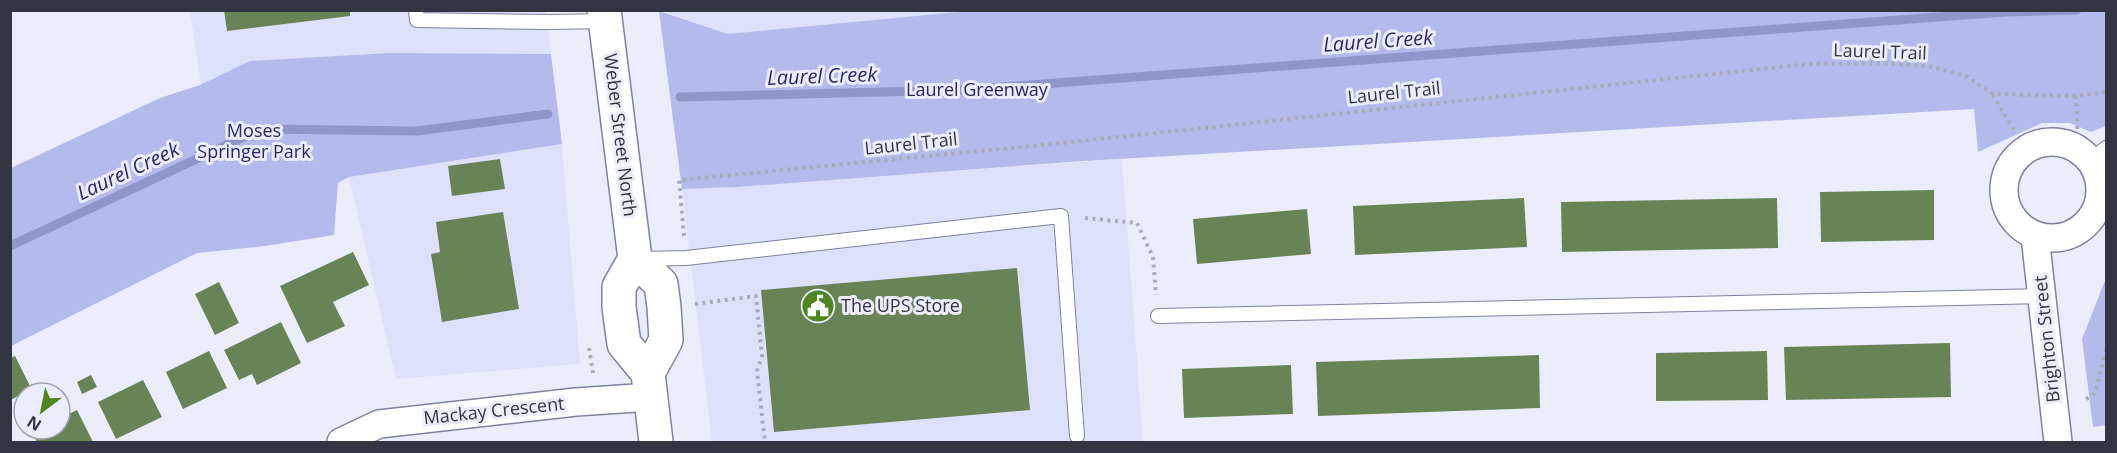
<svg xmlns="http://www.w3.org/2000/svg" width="2117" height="453" viewBox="0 0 2117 453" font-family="'Open Sans',sans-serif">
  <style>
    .built { fill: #dee1fa }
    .green { fill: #b5baed }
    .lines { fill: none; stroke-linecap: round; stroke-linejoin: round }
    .stream { stroke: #9196c8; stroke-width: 9 }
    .building { fill: #688457 }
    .lane-casing { stroke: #7e81a0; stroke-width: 16 }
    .street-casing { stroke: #7e81a0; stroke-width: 30 }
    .secondary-casing { stroke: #7e81a0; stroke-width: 36 }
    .path { stroke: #aaabb9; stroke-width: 4; stroke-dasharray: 3 4.5; stroke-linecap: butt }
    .lane { stroke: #fff; stroke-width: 14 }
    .street { stroke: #fff; stroke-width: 27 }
    .secondary { stroke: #fff; stroke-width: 33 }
    .labels { text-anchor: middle; stroke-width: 6; stroke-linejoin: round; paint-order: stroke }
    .street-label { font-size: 18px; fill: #333442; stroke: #ecedfb }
    .park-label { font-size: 18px; fill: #282663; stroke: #ecedfb }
    .poi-label { font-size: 18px; fill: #333442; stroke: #ecedfb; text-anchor: start }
    .water-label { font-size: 20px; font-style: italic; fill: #2b2865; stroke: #ecedfb }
  </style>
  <rect width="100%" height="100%" fill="#ecedfb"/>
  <path class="built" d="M659 10 979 11 728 34Z
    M190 11H546L551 54 389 53 250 61 201 85Z
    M562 144 580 364 396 379 349 177Z
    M1122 159 1143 442H712L682 189 737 187Z"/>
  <path class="green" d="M979 10 2106 11V126L2091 132 2070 123H2042L1978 152 1974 109 1084 161 737 187 682 189 659 11 728 34Z
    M389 53 551 54 562 144 349 177 338 183 334 235 265 246 197 253 11 346V168L160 98 200 85 250 61Z
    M2106 278V425L2093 427 2082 339Z"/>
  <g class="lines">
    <path class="stream" d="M680 97 962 90 2005 12 2077 10
      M10 246 261 129 417 131 548 114"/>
  </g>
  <path class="building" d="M224 10H350V16L227 31Z
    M500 159 505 189 452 196 448 166Z
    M1934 190V240L1821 242 1820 192Z
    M1524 198 1527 247 1355 255 1353 206Z
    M1777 198 1778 248 1562 252 1561 202Z
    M1307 209 1311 254 1197 264 1193 219Z
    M503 212 519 309 442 322 431 254 440 252 436 222Z
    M353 252 369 285 333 302 345 326 307 343 280 286Z
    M1017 268 1030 410 774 432 761 290Z
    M219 282 239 323 215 335 195 294Z
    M281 322 301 363 257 385 252 374 239 380 224 350Z
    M1950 343 1951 397 1786 400 1784 347Z
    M209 351 227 388 183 409 166 372Z
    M1767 351 1768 400 1656 401V353Z
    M1539 355 1540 408 1318 416 1316 362Z
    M15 356 32 390 10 400V358Z
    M1291 365 1293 414 1184 418 1182 369Z
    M91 375 97 387 82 394 77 382Z
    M143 380 162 417 116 439 98 402Z
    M77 410 93 442H37L32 432 37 429H60V418Z"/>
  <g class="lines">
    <g class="lane-casing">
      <path id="lane" d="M416 10 417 20 549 22 605 21
        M2091 160 2106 148
        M641 259 686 258 1061 216 1077 436
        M1158 316 2042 296"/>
    </g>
    <g class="street-casing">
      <path id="street" d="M2004 190a48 48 0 1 1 96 0a48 48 0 1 1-96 0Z
        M2035 236 2058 442
        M341 442 379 424 576 402 651 397"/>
    </g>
    <g class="secondary-casing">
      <path id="secondary" d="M604 10 635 259 619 287V307L624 344 648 373 656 442
        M635 259 661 284 664 307 666 340 648 373"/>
    </g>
    <path class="path" d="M1993 95 2015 132
      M2076 96 2078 143
      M2100 195 2106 196
      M1085 218 1137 223 1153 257 1156 295
      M684 236 679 180 1052 144 1808 64 1888 63 1932 67 1966 76 1993 94 2076 96 2106 92
      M695 304 756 296 762 356 757 371 765 442
      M589 348 593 373
      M2086 399 2095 393 2106 350"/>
    <use href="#lane" class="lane"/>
    <use href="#street" class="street"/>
    <use href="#secondary" class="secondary"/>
  </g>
  <defs>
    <g id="civic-disc" transform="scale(1.725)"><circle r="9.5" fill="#4d851f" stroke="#ecedfb"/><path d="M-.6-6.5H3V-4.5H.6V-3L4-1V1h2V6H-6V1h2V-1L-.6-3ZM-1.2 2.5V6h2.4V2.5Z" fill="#fff"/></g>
  </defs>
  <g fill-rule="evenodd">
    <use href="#civic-disc" x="818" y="306"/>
  </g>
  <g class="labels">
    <g class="street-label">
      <text transform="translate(1880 52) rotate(2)" y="6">Laurel Trail</text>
      <text transform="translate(1394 93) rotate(-6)" y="6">Laurel Trail</text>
      <text transform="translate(620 135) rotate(83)" y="6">Weber Street North</text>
      <text transform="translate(911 144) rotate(-6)" y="6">Laurel Trail</text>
      <text transform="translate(2047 339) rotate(-96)" y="6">Brighton Street</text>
      <text transform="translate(494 411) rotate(-6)" y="6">Mackay Crescent</text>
    </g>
    <g class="park-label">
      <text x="977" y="96">Laurel Greenway</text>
      <text x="254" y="137">Moses<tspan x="254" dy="21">Springer Park</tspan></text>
    </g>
    <g class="poi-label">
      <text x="841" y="312">The UPS Store</text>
    </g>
    <g class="water-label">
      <text transform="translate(1378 41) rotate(-4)" y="7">Laurel Creek</text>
      <text transform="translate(822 76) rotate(-2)" y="7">Laurel Creek</text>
      <text transform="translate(128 171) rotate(-25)" y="7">Laurel Creek</text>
    </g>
  </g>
  <rect width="2117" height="453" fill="none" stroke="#333442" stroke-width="24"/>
  <g transform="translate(42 411) rotate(212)"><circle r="28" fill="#ecedfb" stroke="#a2a3b1" stroke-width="1.5"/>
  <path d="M0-4.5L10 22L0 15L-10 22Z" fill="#4d851f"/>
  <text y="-9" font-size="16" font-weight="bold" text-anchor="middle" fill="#333442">N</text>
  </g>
</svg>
